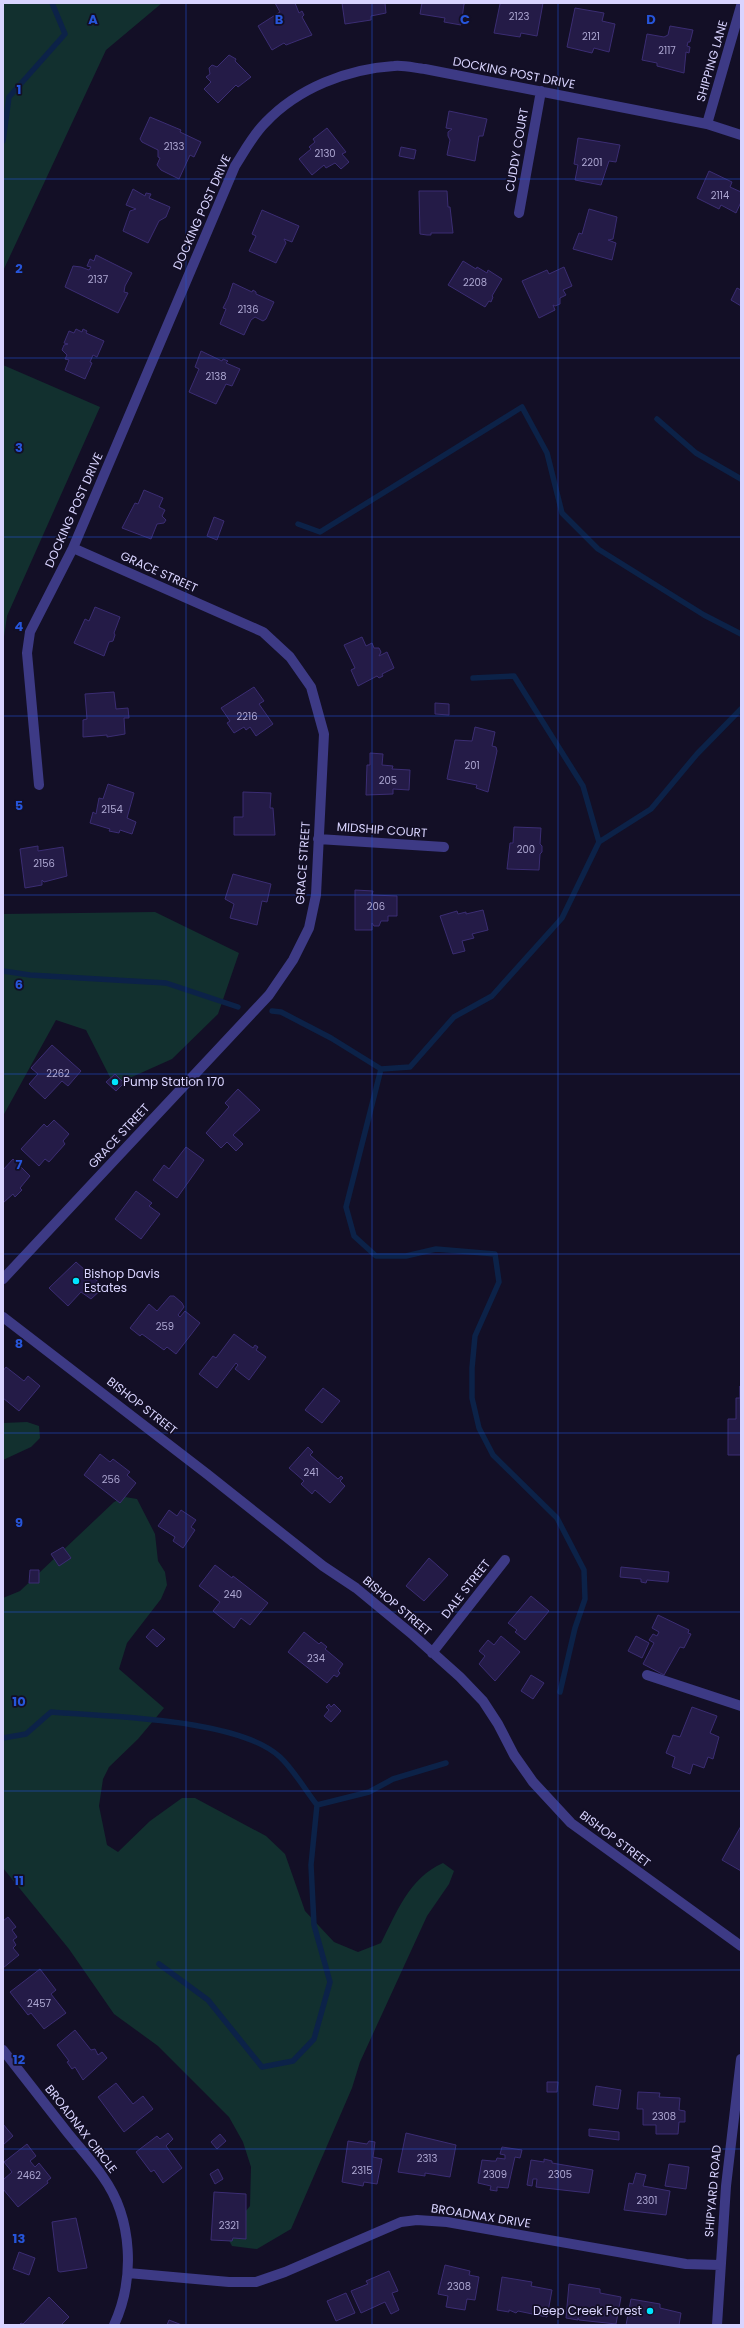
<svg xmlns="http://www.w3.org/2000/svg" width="744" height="2328" viewBox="0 0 744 2328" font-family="Poppins,sans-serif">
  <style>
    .green { fill: #12302f }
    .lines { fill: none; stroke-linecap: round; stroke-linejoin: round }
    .stream { stroke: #0c2248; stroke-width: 5.5 }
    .building { fill: #241b47; stroke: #3b2d73 }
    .minor { stroke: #3d3a85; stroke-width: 10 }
    .grid { fill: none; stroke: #2655da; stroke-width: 1; stroke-opacity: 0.55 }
    .poi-dot { fill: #00e5ff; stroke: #130f26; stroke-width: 1.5 }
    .labels { text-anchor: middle; stroke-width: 3.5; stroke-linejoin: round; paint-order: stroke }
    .number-label { font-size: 10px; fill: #aca6d1 }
    .street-label { font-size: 12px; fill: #d9d4ff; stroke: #130f26 }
    .poi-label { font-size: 12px; fill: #d9d4ff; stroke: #130f26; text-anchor: start }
    .grid-label { font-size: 13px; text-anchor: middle; font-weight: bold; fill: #2655da; stroke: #130f26; stroke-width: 3.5; stroke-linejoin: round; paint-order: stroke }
  </style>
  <rect width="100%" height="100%" fill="#130f26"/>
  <path class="green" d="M3 3H162L106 50 3 271Z
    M3 365 100 407 7 616 3 644Z
    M155 912 239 953 218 1014 172 1059 114 1085 86 1030 56 1020 3 1116V914Z
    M27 1422 39 1426 40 1438 31 1447 3 1460V1423Z
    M125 1497 137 1499 155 1534 158 1561 165 1572 167 1585 161 1599 127 1643 119 1669 164 1708 138 1739 109 1767 103 1779 99 1806 107 1845 118 1852 150 1821 182 1798H195L266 1836 285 1854 305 1911 334 1942 358 1952 381 1943C397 1912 409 1878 443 1863L454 1871 449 1884 427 1916 360 2062 352 2088 291 2229 257 2249 232 2246 226 2235 250 2206 251 2167 243 2142 229 2117 158 2046 114 2014 69 1949 3 1868V1598L20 1591 114 1502Z"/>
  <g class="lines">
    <path class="stream" d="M3 141 9 97 65 34 52 3
      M657 419 696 453 741 479
      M298 524 320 532 522 407 547 453 562 513 598 549 704 615 741 634
      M473 678 514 676 583 786 599 842
      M3 971 30 975 166 983 238 1007
      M272 1011 281 1012 331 1038 381 1069 410 1067 454 1017 492 996 562 918 599 842 651 809 697 754 741 709
      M381 1069 346 1207 354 1236 376 1256H406L436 1249 495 1254 499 1282 475 1336 472 1368V1398L479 1428 493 1455 557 1518 584 1570 585 1599 575 1628 560 1692
      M3 1738 26 1734 51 1712C109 1717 238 1718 280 1757 294 1770 305 1790 317 1805L311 1865 314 1925 330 1982 314 2039 293 2061 262 2067 208 2000 159 1964
      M317 1805 369 1792 393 1779 446 1763"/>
  </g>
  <path class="building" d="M275 3H295L299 13 302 11 304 15 302 17 312 35 286 45 284 43 272 50 258 26 280 12Z
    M342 3H385L386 13 371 16V20L345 24Z
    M422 3H467L464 4 461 25 444 22 445 18 420 14Z
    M503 3H543L537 36 521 33 520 37 494 33 500 4Z
    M575 8 604 13 602 21 615 24 609 52 594 48 592 53 567 47Z
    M670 26 693 30 690 42H688L687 46 690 47 689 53 686 52 684 73 657 66V63L642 60 647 34 664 37 668 35Z
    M229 55 236 59 235 61 251 77 238 87 236 85 218 103 204 89 211 82 206 77 210 74 209 68 212 65 217 67Z
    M449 111 487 119 483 136H479L475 161 447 155 450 140 448 136V132L452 129 446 128Z
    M150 117 181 130 180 132 201 142 194 157 190 155 179 179 161 170 157 165 160 158 158 157V150L142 142 140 139Z
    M327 128 346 152 342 154 349 162 341 169 335 163 326 168 324 165 312 175 299 159 311 149 309 147 315 142 313 139Z
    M578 138 620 145 616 162 609 161 601 185 575 180 578 165 574 164Z
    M401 147 416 150 414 159 399 156Z
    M709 171 732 182 730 187 741 192V202L736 213 721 205 719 209 697 198Z
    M133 189 145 196 146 193 151 194 149 198 170 207 166 217 159 221 148 243 123 231 130 211 136 209 126 205Z
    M419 191H447L448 207H450L453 233H431V235H427L420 234Z
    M589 209 617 217 613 239 608 240 616 243 612 260 573 249 579 233 582 234Z
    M262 210 299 226 292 242 284 239 286 243 276 263 249 251 256 236 252 234Z
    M96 255 132 273 125 286 124 292 128 293 118 313 65 287 73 266 81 267 89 270 91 267 87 266 90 259 94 261Z
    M463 261 476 269 477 267 487 273 488 270 502 279 492 296 493 297 491 302 489 301 485 307 448 285Z
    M564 267 572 286 563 290 566 295 560 298V304L555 306 553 305 555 310 539 318 522 281 547 270 549 274Z
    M233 283 252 292 253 290 256 292V294L274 302 266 319 263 321 255 317 251 320 244 335 220 324 226 309 223 308 228 298Z
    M737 288 741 290V306L731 300Z
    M76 329 82 332 83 329 87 331 86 333 104 341 97 357 93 355 90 362 92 363 85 379 65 370 69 360 65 359 67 355 62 350 64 345 68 344 64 343 69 331 74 333Z
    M201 351 222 361 223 359 228 361 226 363 240 369 232 386 226 384 216 404 189 392 199 369 195 367Z
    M144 490 163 498 159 507 165 510 162 516 166 520 164 523 157 524 151 539 122 528 135 503 138 504Z
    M214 517 224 521 217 540 207 536Z
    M95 607 120 617 114 633 115 635 113 641 109 642 104 656 74 643 85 619 89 621Z
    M362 637 366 646 372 643 374 648H379L381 652 379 656 387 652 394 668 382 674 383 676 379 678 377 676 358 686 351 670 355 668 344 645Z
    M254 687 264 701 259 704 273 724 256 736 250 727 246 730 244 727 234 733 227 723 230 721 221 708Z
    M114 692 116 709 128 708 129 718H124L125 734 107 737V735L83 737V720L87 719 85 694Z
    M435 703 449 704V715L435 714Z
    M475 727 495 732 492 746 496 747 497 751 488 792 476 788 477 785 447 779 455 740 472 741Z
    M370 753 383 754 382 765 393 766 392 769 410 770 409 790 393 789V794L366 795 367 765H370Z
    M108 784 134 793 127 818 136 822 132 834 120 830 119 833 109 831 110 829 90 823 93 812 96 814 99 798 103 799Z
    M243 792 271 793 270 808H273L275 835H234V817H243Z
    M514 827 541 828 540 844 542 846V852L540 854 539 870 507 869 510 843H513Z
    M38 846V851L63 847 67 876 44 882 42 880V885L25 888 20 849Z
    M233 874 271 884 267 902 262 901 257 925 230 918 234 904 225 899Z
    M355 890 373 891 372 895 397 896V916H388V921H381L379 926H374L372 923V930H355Z
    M483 910 488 930 472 934 474 938 462 941 465 951 453 954 440 916 457 911 458 914 466 912V914Z
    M52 1045 81 1071 68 1086 62 1081 45 1099 29 1084 38 1074 31 1068Z
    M115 1074 124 1083 116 1091 106 1082Z
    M238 1089 260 1110 233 1135 243 1144 236 1151 227 1142 221 1148 206 1133 229 1107 225 1103Z
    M54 1120 69 1134 63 1141 65 1144 49 1162 45 1159 39 1166 21 1149 44 1124 47 1127Z
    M186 1147 204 1160 177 1198 153 1180 164 1165 169 1169Z
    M13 1159 30 1176 20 1188 22 1190 15 1197 13 1194 3 1203V1170Z
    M136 1191 152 1203 149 1206 160 1214 141 1239 115 1219Z
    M76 1262 104 1287 91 1299 81 1292 68 1306 49 1288Z
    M170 1296H174L182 1303 184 1307 178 1315 180 1317 185 1311 200 1323 176 1354 167 1347 164 1350 142 1334 140 1336 130 1328 149 1304 157 1311Z
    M234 1334 253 1348 255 1345 258 1347 256 1350 266 1357 249 1380 235 1369 238 1365 236 1363 217 1388 199 1374 213 1356 216 1358Z
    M6 1367 24 1381 28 1376 40 1386 19 1411 3 1398V1371Z
    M740 1386 741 1455H728V1419H736V1398H740Z
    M323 1388 340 1401 322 1423 305 1410Z
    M308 1447 313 1452 310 1455 338 1479 341 1476 343 1478 340 1481 345 1486 330 1503 315 1490 312 1494 301 1484 304 1481 289 1468Z
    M100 1454 110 1462 113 1459 130 1472 127 1475 136 1483 120 1503 84 1475Z
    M169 1510 177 1516 181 1510 196 1520 191 1527 195 1530 183 1548 173 1541 175 1537 158 1526Z
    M63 1547 71 1558 59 1566 51 1554Z
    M429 1558 448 1575 424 1601 406 1586Z
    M215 1565 232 1578 233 1576 268 1603 250 1625 241 1618 234 1628 213 1611 220 1602 199 1586Z
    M621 1567 669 1572 668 1582 647 1580 646 1583 641 1582V1579L620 1577Z
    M30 1570H39V1583H29Z
    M531 1596 549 1611 525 1640 515 1632 517 1630 508 1623Z
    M658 1615 689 1630 688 1633 691 1634 684 1648 680 1647 664 1675 643 1664 654 1643 649 1640 653 1634 657 1636 659 1632 652 1628Z
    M153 1629 165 1639 157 1647 146 1637Z
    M304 1632 319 1644 321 1642 327 1647 325 1649 343 1664 338 1671 340 1673 337 1677 334 1675 327 1683 288 1652Z
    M501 1636 520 1652 495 1681 479 1664 485 1656 479 1651 488 1640 494 1645Z
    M636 1636 649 1643 642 1658 628 1651Z
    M531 1675 544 1683 533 1699 521 1691Z
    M329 1704 331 1707 334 1704 341 1711 331 1722 324 1716 329 1710 326 1707Z
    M692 1707 717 1716 710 1733 719 1737 713 1759 708 1757 704 1768 693 1764 690 1774 672 1767 675 1757 666 1753 673 1735 680 1737Z
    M741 1826V1871L722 1860Z
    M8 1917 16 1927 12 1930 17 1937 13 1940 16 1945 13 1948 19 1955 3 1968V1921Z
    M40 1969 56 1990 51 1994 66 2013 44 2029 31 2013 28 2015 10 1992Z
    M75 2030 91 2050 95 2049 98 2055 102 2052 107 2058 83 2080 75 2067 72 2069 67 2062 69 2061 57 2045Z
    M547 2082H558L557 2092H547Z
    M116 2083 133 2104 143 2096 153 2109 124 2132 98 2097Z
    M596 2086 621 2090 618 2109 593 2105Z
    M638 2092 660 2093 659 2097 680 2098 679 2110 685 2111V2122H679L678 2134H656V2125H643V2109H637Z
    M3 2124 13 2136 3 2145Z
    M589 2129 619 2132V2140L589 2136Z
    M168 2133 173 2139 166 2146 182 2168 163 2183 154 2170 151 2172 136 2152 157 2136 160 2139Z
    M406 2133 456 2145 450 2177 425 2173V2176L398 2172Z
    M220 2134 226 2141 217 2149 211 2142Z
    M348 2141 367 2144 369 2141 375 2142 373 2157 382 2159 377 2184 364 2182 363 2186 342 2182Z
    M27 2144 36 2156 30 2161 35 2167 39 2163 51 2178 47 2181 48 2183 18 2207 3 2189V2180L12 2172 4 2162Z
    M502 2147 522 2150 520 2158 515 2157 508 2188 497 2187V2191L490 2190 491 2186 478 2183 482 2160 492 2161H496L497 2158 505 2159V2155L500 2154Z
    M544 2159 552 2161V2163L593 2170 589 2193 536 2187 537 2179H533L532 2186 527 2185 531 2160 544 2162Z
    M669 2164 689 2167 686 2189 665 2186Z
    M218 2169 223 2179 215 2184 210 2174Z
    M636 2173 646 2175 643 2186 670 2191 666 2215 624 2210 629 2183 633 2184Z
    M214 2192 246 2194V2239L233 2238 232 2241 211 2240Z
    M76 2218 87 2268 60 2272 58 2271 52 2222Z
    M19 2252 35 2258 29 2275 13 2269Z
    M445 2265 470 2271 469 2275 479 2277 475 2300 467 2299 465 2310 446 2307 448 2296 438 2294Z
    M389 2271 398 2291 392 2293 399 2310 391 2314 385 2302 361 2313 351 2291 368 2284 366 2281Z
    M502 2277 532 2282 531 2286 552 2290 547 2317 518 2311 516 2313 509 2310V2312L497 2310Z
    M569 2284 600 2289V2293L621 2297 616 2324 579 2320 578 2318V2320L566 2318Z
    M346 2293 355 2313 336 2321 327 2301Z
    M49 2297 69 2317 61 2325H19L21 2323 23 2324Z
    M631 2299 660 2304V2308L681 2313 679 2325H626Z
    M169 2320 182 2325H167Z"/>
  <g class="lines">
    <path class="minor" d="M707 124 741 6
      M519 213 541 91
      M39 785 27 653 30 632 73 548 235 166C244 152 253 135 265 123 298 88 347 69 394 66 404 65 415 68 425 69L707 124 741 135
      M318 839 444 847
      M3 1279 269 995 293 960 309 928 316 895 324 734 311 687 290 657 263 632 73 548
      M3 1317 207 1474 323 1566 356 1588 413 1635 460 1677 483 1701 498 1724 514 1755 533 1782 571 1823 741 1946
      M432 1653 505 1560
      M647 1675 741 1706
      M3 2050C24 2077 45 2104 67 2132 79 2147 92 2161 103 2177 133 2219 135 2279 114 2325
      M128 2273 229 2282H256L285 2272 401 2222 417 2220 447 2222 686 2264 720 2265
      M717 2325 726 2186 741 2059"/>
  </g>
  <path class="grid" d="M186 3V2325M372 3V2325M558 3V2325M3 179H741M3 358H741M3 537H741M3 716H741M3 895H741M3 1074H741M3 1254H741M3 1433H741M3 1612H741M3 1791H741M3 1970H741M3 2149H741"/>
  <g class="poi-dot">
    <circle cx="115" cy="1082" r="4"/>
    <circle cx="76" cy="1281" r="4"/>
    <circle cx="650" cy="2311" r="4"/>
  </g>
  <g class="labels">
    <g class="number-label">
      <text x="519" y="20">2123</text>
      <text x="591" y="40">2121</text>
      <text x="667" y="54">2117</text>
      <text x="174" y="150">2133</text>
      <text x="325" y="157">2130</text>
      <text x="592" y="166">2201</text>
      <text x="720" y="199">2114</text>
      <text x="98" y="283">2137</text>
      <text x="475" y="286">2208</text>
      <text x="248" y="313">2136</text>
      <text x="216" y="380">2138</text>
      <text x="247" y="720">2216</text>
      <text x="472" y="769">201</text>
      <text x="388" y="784">205</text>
      <text x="112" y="813">2154</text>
      <text x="526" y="853">200</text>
      <text x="44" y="867">2156</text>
      <text x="376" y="910">206</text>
      <text x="58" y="1077">2262</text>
      <text x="165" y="1330">259</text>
      <text x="311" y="1476">241</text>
      <text x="111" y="1483">256</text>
      <text x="233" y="1598">240</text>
      <text x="316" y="1662">234</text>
      <text x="39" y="2007">2457</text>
      <text x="664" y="2120">2308</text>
      <text x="427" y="2162">2313</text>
      <text x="362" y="2174">2315</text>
      <text x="495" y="2178">2309</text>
      <text x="560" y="2178">2305</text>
      <text x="29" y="2179">2462</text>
      <text x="647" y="2204">2301</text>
      <text x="229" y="2229">2321</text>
      <text x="459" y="2290">2308</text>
    </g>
    <g class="street-label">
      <text transform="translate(712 61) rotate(-74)" y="4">SHIPPING LANE</text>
      <text transform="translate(514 73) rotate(11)" y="4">DOCKING POST DRIVE</text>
      <text transform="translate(517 150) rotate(-80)" y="4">CUDDY COURT</text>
      <text transform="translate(202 212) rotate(-66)" y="4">DOCKING POST DRIVE</text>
      <text transform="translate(74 510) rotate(-66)" y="4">DOCKING POST DRIVE</text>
      <text transform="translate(159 572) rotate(24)" y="4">GRACE STREET</text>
      <text transform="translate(382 830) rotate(4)" y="4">MIDSHIP COURT</text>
      <text transform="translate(303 863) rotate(-86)" y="4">GRACE STREET</text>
      <text transform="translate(119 1136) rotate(-47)" y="4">GRACE STREET</text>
      <text transform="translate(142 1406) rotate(38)" y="4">BISHOP STREET</text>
      <text transform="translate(466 1589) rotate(-52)" y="4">DALE STREET</text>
      <text transform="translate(397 1606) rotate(40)" y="4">BISHOP STREET</text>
      <text transform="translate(615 1839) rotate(37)" y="4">BISHOP STREET</text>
      <text transform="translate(81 2129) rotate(52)" y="4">BROADNAX CIRCLE</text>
      <text transform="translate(713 2191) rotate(-85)" y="4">SHIPYARD ROAD</text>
      <text transform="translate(481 2216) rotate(9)" y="4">BROADNAX DRIVE</text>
    </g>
    <g class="poi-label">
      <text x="123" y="1086">Pump Station 170</text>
      <text x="84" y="1278">Bishop Davis<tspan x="84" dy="14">Estates</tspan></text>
      <text x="642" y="2315" text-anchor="end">Deep Creek Forest</text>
    </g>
  </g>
  <g class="grid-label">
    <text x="93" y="24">A</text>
    <text x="279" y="24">B</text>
    <text x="465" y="24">C</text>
    <text x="651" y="24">D</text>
    <text x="19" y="94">1</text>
    <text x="19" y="273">2</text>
    <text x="19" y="452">3</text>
    <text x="19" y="631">4</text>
    <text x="19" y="810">5</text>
    <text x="19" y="989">6</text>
    <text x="19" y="1169">7</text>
    <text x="19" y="1348">8</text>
    <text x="19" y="1527">9</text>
    <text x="19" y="1706">10</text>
    <text x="19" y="1885">11</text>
    <text x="19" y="2064">12</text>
    <text x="19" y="2243">13</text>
  </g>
  <rect width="744" height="2328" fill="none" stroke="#d9d4ff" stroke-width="8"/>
</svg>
